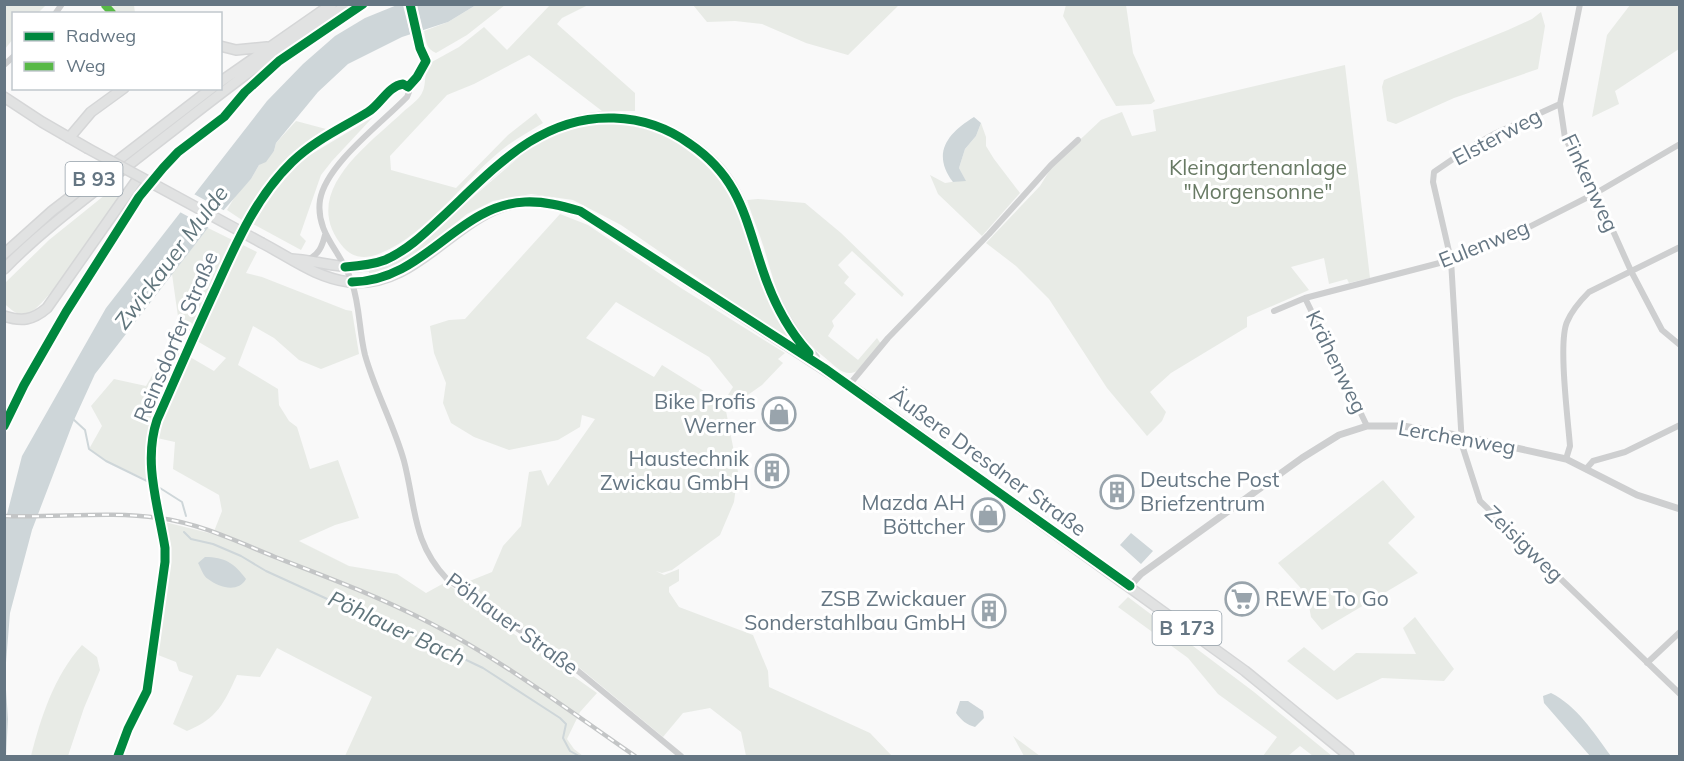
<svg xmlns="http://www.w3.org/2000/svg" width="1684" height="761" viewBox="0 0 1684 761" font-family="Mulish,sans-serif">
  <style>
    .green { fill: #e8ebe6; fill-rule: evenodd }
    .water { fill: #ced6d9 }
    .pier { fill: #f9f9f9 }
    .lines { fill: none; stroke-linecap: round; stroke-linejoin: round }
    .stream { stroke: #ced6d9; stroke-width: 2 }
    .minor-tunnel { stroke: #d4d8dc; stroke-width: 6; stroke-dasharray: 6 3; stroke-linecap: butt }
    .primary-casing { stroke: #d5d6d7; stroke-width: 12 }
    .minor { stroke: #cecfd0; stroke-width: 6 }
    .tertiary { stroke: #cecfd0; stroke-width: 7 }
    .primary { stroke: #e1e2e2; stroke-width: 9 }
    .rail-casing { stroke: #c3c5c6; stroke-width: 4.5 }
    .rail { stroke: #fff; stroke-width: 2; stroke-dasharray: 7; stroke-linecap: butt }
    .primary-bridge-casing { stroke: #d5d6d7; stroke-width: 12; stroke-linecap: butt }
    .primary-bridge { stroke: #e1e2e2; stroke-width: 9 }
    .quiet { stroke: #58b947; stroke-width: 8; stroke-dasharray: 15 8; stroke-linecap: butt }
    .cycleway-casing { stroke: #fff; stroke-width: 13 }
    .cycleway { stroke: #00873e; stroke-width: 9 }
    .labels { text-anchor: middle; stroke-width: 6; stroke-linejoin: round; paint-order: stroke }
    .shield { fill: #fff; stroke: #939fa8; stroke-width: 1.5 }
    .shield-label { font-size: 20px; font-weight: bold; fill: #657683 }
    .street-label { font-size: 21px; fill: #657683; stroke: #fff }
    .park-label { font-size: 21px; fill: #687a64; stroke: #fff }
    .poi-label { font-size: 21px; fill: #657683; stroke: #fff; text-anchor: end }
    .water-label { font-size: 22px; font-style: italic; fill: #60757c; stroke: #fff }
  </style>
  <rect width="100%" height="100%" fill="#f9f9f9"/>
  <path class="green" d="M24 4 46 5 38 13 14 14 13 39 5 49V5Z
    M103 5H134L135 13H113Z
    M476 5H505L467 35 436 53C426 49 426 41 424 31L448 22Z
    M550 5H588L562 18 557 24 635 93V111H602L529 55 474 84 447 95 390 156 391 170 456 188 508 135 536 113 543 123C532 130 519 137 508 145 465 177 431 232 381 253 367 259 354 259 344 248 297 194 367 146 403 112 408 107 419 100 422 93 427 84 423 72 430 63L459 47 484 27 507 50Z
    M693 5H899L848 55 806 43 762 24 735 21 707 22Z
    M1066 5H1126L1133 53 1155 101 1151 104 1116 106 1063 16Z
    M1630 5H1679V49L1615 91 1619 104 1592 117 1607 35Z
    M1541 12 1545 26 1538 69 1454 98 1396 124 1387 121 1382 87 1384 80 1508 30 1532 19Z
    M1345 65 1370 278 1349 283 1347 279 1329 284 1324 258 1291 267 1309 290 1247 317V327L1171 373 1150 392 1166 412 1162 421 1147 436 1107 388 1049 299 1016 266 986 243 1040 186 1053 165 1101 120 1122 112 1132 136 1156 131 1153 110Z
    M373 117 332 161 321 175 300 235 306 241 301 250 251 223 268 196 300 161Z
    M296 121 326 129C289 150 264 184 242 220L227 210 237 193 251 179 259 165 274 151 276 143Z
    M599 123C610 123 621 123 631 124 651 127 669 135 686 146 741 182 746 242 769 298 774 311 781 323 788 335L786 339 621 225 573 200 531 194 493 201 467 214 415 256 383 273 370 276 368 269 422 241 533 145C555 133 575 128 599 123Z
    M981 123 986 137V146L994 159 1020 193 982 236 938 194 930 175 945 183 965 180 959 168 965 149 976 136Z
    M121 182 122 193 116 203C103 221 42 314 25 315 17 315 10 309 5 304V283L49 240Z
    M758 199 805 203 841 233 904 294 902 297 852 251 838 265 849 277 844 283 856 294 832 321 834 326 828 336 858 360 877 338 881 344 857 371C846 377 838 369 830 362 817 351 802 339 794 326 778 302 772 274 764 248 759 232 752 216 747 200Z
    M560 214 588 225 681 288 785 353 778 359 783 363 762 385 742 399 735 391 726 411 738 472 734 502 720 535 672 570 662 573 656 571 664 575 679 569V581L669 587V592L679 607 753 635 768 671 769 687 870 733 892 756H746L741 732 710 708 683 713 663 737 581 669 470 593 467 582 492 572 503 546 521 526 529 472 541 470 548 486 595 419 582 415 580 427 558 440 509 450 474 437 451 423 443 403 446 383 434 353 430 326 449 320 465 319ZM616 302 709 357 733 387 723 403 662 365 654 377 586 338Z
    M208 228 257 252 246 273 262 277 346 310 352 311 359 354 321 369 299 360 274 338 253 326 238 365 278 389 279 405 289 421 297 427 310 469 338 460 359 518 335 525 299 541 349 566 397 574 426 593 446 582 472 604 597 693 580 712 567 739 574 749 583 756H345L372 697 277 648 260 677 237 675C224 703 218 718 187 731L173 724 193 676 179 671 176 662 158 655 170 563 171 546 165 522 213 534 222 511 219 495 173 469 175 442 157 438 158 431 190 357 214 371 226 358 180 331 172 274Z
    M168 348 181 354 150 426 145 457 148 480 106 461 89 449 102 426 91 406 114 379 146 386Z
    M1383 480 1415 517 1388 543 1418 573 1322 630 1311 617 1307 595 1278 563Z
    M1128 597 1254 692 1332 756H1313L1300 746 1288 756H1263L1277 737 1218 694 1188 658 1118 607Z
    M1415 617 1454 669 1444 681 1382 678 1337 700 1287 661 1304 647 1334 671 1356 653 1416 654 1403 628Z
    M82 645 97 657 100 670 84 708 68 756H31C41 717 54 676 82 645Z
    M1013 736 1040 756H1024Z"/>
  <path class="water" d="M397 5H476L448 22 402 37 348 64 318 92 276 143 274 151 266 162 259 165 251 179 208 228 95 374 74 420 32 530 10 613 5 675 8 719 6 756H5V522L22 456 106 308 267 101 303 64 335 36 365 18Z
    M974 117 981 123 976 136 965 149 959 168 966 181 953 182C931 153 948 133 974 117Z
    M1131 533 1153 551 1141 564 1120 545Z
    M205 557C225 557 234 563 246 579 238 593 220 588 208 579 203 576 201 568 198 563Z
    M1551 693C1577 706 1594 733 1611 756H1590L1544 703 1543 696Z
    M960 701H968L983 711 984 718 975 727C967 725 961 720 956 713Z"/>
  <path class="pier" d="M403 5H417L424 34 411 37Z
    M192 193 227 212 211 229 178 211Z"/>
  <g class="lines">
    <path class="stream" d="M73 419 85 430 89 449 106 461 147 481
      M160 488 182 502 186 516
      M184 532 191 539 213 544 241 556 266 571 336 603 389 623 483 668 560 718 566 724 563 738 570 751 579 756"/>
    <path class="minor-tunnel" d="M234 247 248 218"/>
    <g class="primary-casing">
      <path id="primary" d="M220 46 236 50 267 47
        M220 82 332 4
        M4 97 42 122 87 148
        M69 138 91 112 124 88
        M262 243C291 258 316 278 349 282 418 290 457 210 521 202 541 199 561 206 580 211L865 396 1245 671 1349 756
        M4 254 52 211 212 88
        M292 259C327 261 349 275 386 260 407 251 423 234 440 219 492 172 543 111 620 118 656 122 687 137 713 162 744 192 749 233 763 272 775 305 790 332 814 358
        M4 269C48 224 100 188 149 149 214 99 278 47 349 4
        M4 316C22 322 33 320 47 308L139 177"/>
    </g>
    <path class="minor" d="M104 4 113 14
      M1580 4 1560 104 1565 138 1596 193 1631 271 1662 330 1680 345
      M55 14 62 4
      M4 65 14 56
      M1560 104 1494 134 1469 148 1434 172 1433 182 1451 260 1462 445 1480 501 1680 694
      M248 218C268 188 289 160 319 140 336 129 356 122 371 110 382 101 389 86 403 84L408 87 409 92 407 97C382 123 326 164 320 200 315 234 343 253 352 283 360 306 359 331 365 355 375 391 394 425 404 461 416 507 412 542 447 579L578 671 681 756
      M308 260C319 254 322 247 325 235
      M1305 298 1367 426
      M1274 311 1305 298 1451 260 1525 229 1596 193 1680 144
      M849 385 888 338 989 234 1051 165 1078 140
      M1566 459 1570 446C1568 420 1558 342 1567 322 1572 310 1580 301 1589 292L1680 247
      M1586 469 1593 461 1625 452 1680 425
      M1647 663 1680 632
      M118 756 128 729 147 691 165 562C166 515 146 480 153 431L234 247"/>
    <path class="tertiary" d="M1130 586 1141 574 1302 458 1339 435 1367 426H1403L1462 436 1566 459 1637 495 1680 509"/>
    <use href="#primary" class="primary"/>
    <g class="rail-casing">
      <path id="rail" d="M4 516C56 518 108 511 159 518 199 523 238 542 275 557 327 577 380 597 430 623 502 660 568 710 635 756"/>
    </g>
    <use href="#rail" class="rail"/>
    <g class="primary-bridge-casing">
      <path id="primary-bridge" d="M87 148 262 243"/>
    </g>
    <use href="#primary-bridge" class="primary-bridge"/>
    <path class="quiet" d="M104 4 113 14"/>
    <g class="cycleway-casing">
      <path id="cycleway" d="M345 267C359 266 372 265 385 260 406 251 423 235 440 219 491 172 538 115 614 118 642 119 668 128 690 144 740 178 745 218 763 271 773 301 787 329 809 353
        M352 282C425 281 457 205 525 202 544 201 562 206 580 211L824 368 1130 586
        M4 426 24 385 66 312 139 197 163 168 178 152 224 117 245 92 279 61 363 4
        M118 756 128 729 147 691 165 562V548C158 505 143 462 157 420 176 377 195 333 215 290 236 244 255 198 292 162 315 140 342 128 368 112 381 104 388 86 403 84L408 87 417 77 426 61 420 48 410 4"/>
    </g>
    <use href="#cycleway" class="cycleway"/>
  </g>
  <defs>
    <g id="shop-ring" transform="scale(1.725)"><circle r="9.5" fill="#fff" stroke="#99a4ac" stroke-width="1.5"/><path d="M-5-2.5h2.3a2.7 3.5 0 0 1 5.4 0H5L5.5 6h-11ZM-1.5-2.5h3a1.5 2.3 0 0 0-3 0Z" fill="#99a4ac"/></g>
    <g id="building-ring" transform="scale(1.725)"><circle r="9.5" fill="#fff" stroke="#99a4ac" stroke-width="1.5"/><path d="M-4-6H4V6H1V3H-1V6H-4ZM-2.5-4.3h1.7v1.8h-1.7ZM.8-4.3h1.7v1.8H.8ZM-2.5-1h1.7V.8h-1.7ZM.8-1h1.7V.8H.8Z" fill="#99a4ac"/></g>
    <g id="supermarket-ring" transform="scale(1.725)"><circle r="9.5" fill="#fff" stroke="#99a4ac" stroke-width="1.5"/><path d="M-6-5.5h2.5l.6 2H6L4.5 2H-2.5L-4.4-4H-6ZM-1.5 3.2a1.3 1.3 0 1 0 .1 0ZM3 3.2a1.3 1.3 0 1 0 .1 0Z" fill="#99a4ac"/></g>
  </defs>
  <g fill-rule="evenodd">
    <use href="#shop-ring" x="779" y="414"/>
    <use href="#building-ring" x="772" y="471"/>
    <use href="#building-ring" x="1117" y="492"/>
    <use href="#shop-ring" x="988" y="515"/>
    <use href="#supermarket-ring" x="1242" y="599"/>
    <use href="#building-ring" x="989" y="611"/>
  </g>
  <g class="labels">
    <g class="shield">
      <rect x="65.5" y="162" width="57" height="34" rx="4.5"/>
      <rect x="1152.5" y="611" width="69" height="34" rx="4.5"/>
    </g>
    <g class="shield-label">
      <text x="94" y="186">B 93</text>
      <text x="1187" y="635">B 173</text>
    </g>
    <g class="street-label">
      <text transform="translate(1497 137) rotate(-28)" y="7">Elsterweg</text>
      <text transform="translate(1590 183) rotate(65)" y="7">Finkenweg</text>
      <text transform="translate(1484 244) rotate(-22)" y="7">Eulenweg</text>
      <text transform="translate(176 337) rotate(-67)" y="7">Reinsdorfer Straße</text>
      <text transform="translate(1336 362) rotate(64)" y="7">Krähenweg</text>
      <text transform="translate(1457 438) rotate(10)" y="7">Lerchenweg</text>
      <text transform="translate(988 462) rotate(36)" y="7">Äußere Dresdner Straße</text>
      <text transform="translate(1524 544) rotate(44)" y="7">Zeisigweg</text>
      <text transform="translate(512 624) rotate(36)" y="7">Pöhlauer Straße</text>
    </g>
    <g class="park-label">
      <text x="1258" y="175">Kleingartenanlage<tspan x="1258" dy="24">"Morgensonne"</tspan></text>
    </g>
    <g class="poi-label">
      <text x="756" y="409">Bike Profis<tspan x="756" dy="24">Werner</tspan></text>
      <text x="749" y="466">Haustechnik<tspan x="749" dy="24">Zwickau GmbH</tspan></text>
      <text x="1140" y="487" text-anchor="start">Deutsche Post<tspan x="1140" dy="24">Briefzentrum</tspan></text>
      <text x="965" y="510">Mazda AH<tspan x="965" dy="24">Böttcher</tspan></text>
      <text x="966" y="606">ZSB Zwickauer<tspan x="966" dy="24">Sonderstahlbau GmbH</tspan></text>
      <text x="1265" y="606" text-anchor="start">REWE To Go</text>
    </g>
    <g class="water-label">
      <text transform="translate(171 257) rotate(-53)" y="8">Zwickauer Mulde</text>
      <text transform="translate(397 628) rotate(25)" y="8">Pöhlauer Bach</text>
    </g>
  </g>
  <rect width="1684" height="761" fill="none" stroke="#657683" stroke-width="12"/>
  <rect x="12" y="12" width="210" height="78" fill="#ffffff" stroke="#c1c8cd" stroke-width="1.5"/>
  <rect x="24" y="32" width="30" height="9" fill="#00873e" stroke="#c1c8cd" stroke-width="1.5"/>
  <text x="66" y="42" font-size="18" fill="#657683">Radweg</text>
  <rect x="24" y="62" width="30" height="9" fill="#58b947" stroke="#c1c8cd" stroke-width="1.5"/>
  <text x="66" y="72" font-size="18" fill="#657683">Weg</text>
</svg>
